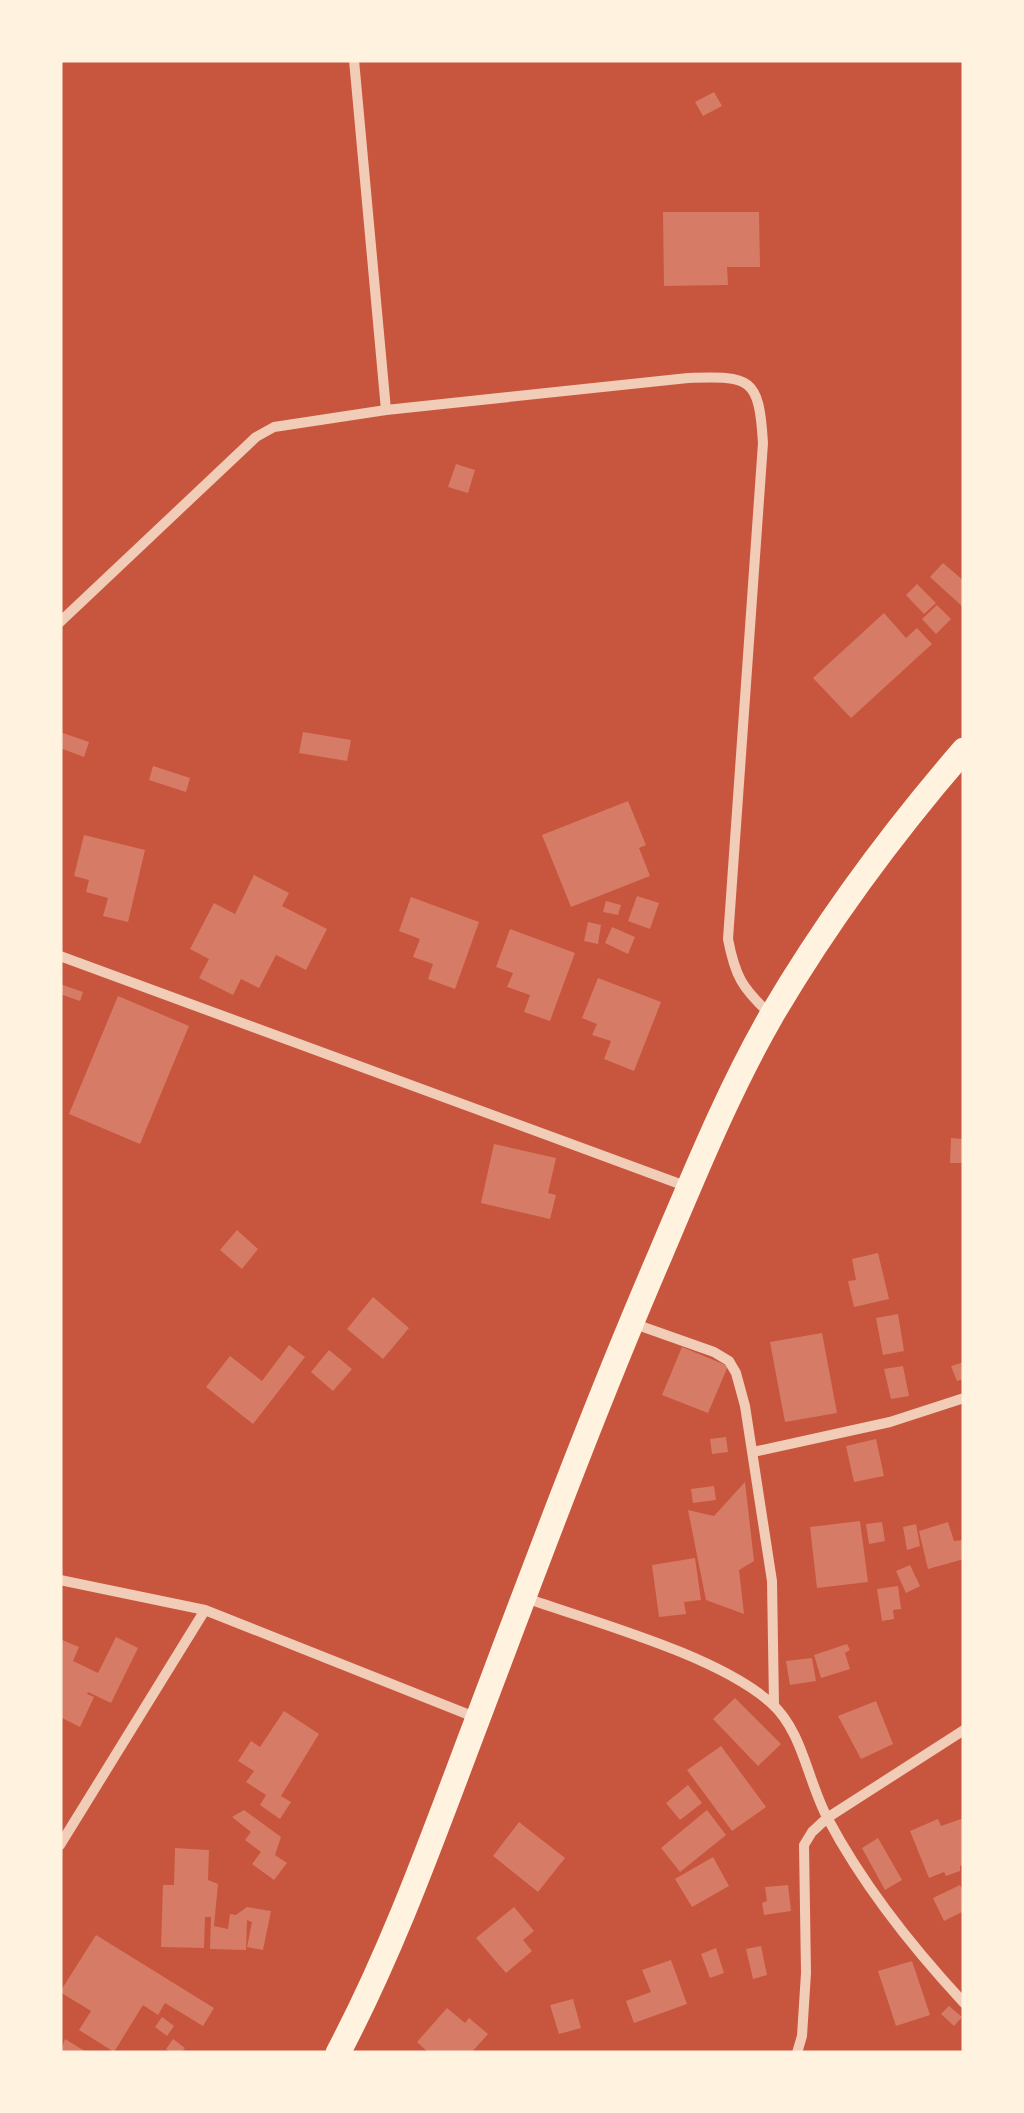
<svg xmlns="http://www.w3.org/2000/svg" width="1024" height="2113" viewBox="0 0 1024 2113" font-family="'Titillium Web',sans-serif">
  <style>
    .building { fill: #d67c66 }
    .lines { fill: none; stroke-linecap: round; stroke-linejoin: round }
    .minor { stroke: #f1ccb7; stroke-width: 10 }
    .trunk { stroke: #fff3e0; stroke-width: 25 }
  </style>
  <rect width="100%" height="100%" fill="#c8553d"/>
  <path class="building" d="M714 92 722 106 703 116 695 102Z
    M663 212H759L760 267H727L728 285 664 286Z
    M456 464 475 470 468 493 448 487Z
    M943 563 964 581V608L930 577Z
    M917 584 936 603 924 614 906 595Z
    M937 605 951 619 936 634 922 619Z
    M884 613 906 638 917 628 932 644 851 718 813 678Z
    M60 732 89 742 84 757 60 748Z
    M303 732 351 740 347 761 299 753Z
    M153 766 190 778 186 792 149 780Z
    M628 801 646 845 639 848 650 876 571 907 542 835Z
    M84 835 145 850 128 922 103 916 108 898 86 892 89 880 74 876Z
    M254 875 289 893 282 906 327 929 306 970 276 955 259 988 241 979 233 995 199 978 209 959 190 949 214 903 235 914Z
    M637 896 659 903 650 929 628 921Z
    M411 897 479 922 455 989 428 979 433 964 413 957 420 939 399 931Z
    M606 901 621 905 618 915 603 912Z
    M588 922 601 925 598 944 584 941Z
    M612 927 635 937 628 954 605 943Z
    M510 929 575 953 550 1021 524 1012 530 995 507 987 513 973 496 967Z
    M598 978 661 1002 634 1071 604 1059 611 1041 592 1035 597 1024 582 1018Z
    M60 984 83 992 80 1001 60 994Z
    M118 996 189 1026 140 1144 69 1114Z
    M951 1138 964 1139V1163H950Z
    M494 1144 556 1158 548 1193 556 1195 550 1219 481 1203Z
    M237 1230 258 1249 242 1269 220 1250Z
    M878 1253 889 1299 854 1307 848 1281 856 1280 852 1259Z
    M373 1297 409 1328 383 1359 347 1329Z
    M898 1314 904 1351 883 1355 876 1318Z
    M822 1333 837 1413 785 1422 770 1342Z
    M289 1345 305 1357 253 1424 206 1387 230 1356 262 1381Z
    M682 1347 728 1366 708 1413 662 1395Z
    M329 1350 352 1369 333 1391 311 1372Z
    M964 1362V1379L957 1381 951 1366Z
    M903 1366 909 1396 891 1399 884 1369Z
    M726 1437 728 1452 712 1454 710 1439Z
    M876 1439 884 1476 854 1482 846 1446Z
    M745 1482 754 1561 739 1570 744 1614 706 1600 688 1510 714 1516Z
    M714 1486 716 1500 693 1503 691 1489Z
    M860 1521 868 1582 817 1588 810 1527Z
    M882 1522 885 1541 869 1544 866 1524Z
    M948 1522 954 1541 963 1540 964 1559 928 1569 919 1531Z
    M916 1524 920 1546 907 1550 903 1527Z
    M695 1558 701 1600 684 1602 686 1614 659 1617 652 1565Z
    M910 1565 920 1586 906 1593 896 1571Z
    M898 1586 901 1609 893 1610 894 1619 882 1621 877 1589Z
    M116 1637 138 1648 111 1703 88 1692 87 1694 94 1697 80 1727 60 1717V1639L79 1647 73 1661 98 1673Z
    M847 1644 850 1650 845 1653 850 1669 821 1678 814 1655Z
    M812 1658 816 1681 790 1685 786 1661Z
    M735 1698 781 1744 758 1766 713 1719Z
    M876 1701 893 1744 861 1759 838 1716Z
    M284 1711 319 1734 281 1796 291 1802 280 1819 260 1805 266 1795 246 1782 254 1771 238 1761 251 1741 260 1747Z
    M721 1746 766 1807 732 1831 687 1770Z
    M688 1785 702 1803 680 1820 666 1803Z
    M244 1810 281 1837 275 1855 287 1863 274 1880 252 1864 261 1852 245 1840 251 1832 232 1817Z
    M707 1810 726 1835 680 1872 661 1848Z
    M964 1818V1864L960 1866V1871L946 1876 944 1872 929 1878 910 1831 938 1819 941 1826Z
    M519 1822 565 1858 538 1892 493 1856Z
    M878 1838 902 1880 885 1890 862 1848Z
    M175 1848 209 1850 208 1880 218 1884 214 1926 228 1929 230 1914 236 1915 247 1907 271 1911 263 1950 247 1947 252 1922 247 1920 246 1950 210 1949 211 1917H205L204 1948 161 1947 163 1885H174Z
    M713 1857 729 1886 692 1907 675 1879Z
    M788 1885 791 1911 764 1915 762 1903 767 1901 765 1887Z
    M960 1885 964 1893V1911L944 1921 933 1898Z
    M514 1907 534 1931 523 1940 532 1951 506 1973 476 1938Z
    M96 1935 214 2008 203 2026 165 2003 158 2015 143 2005 114 2052 79 2030 91 2011 60 1992Z
    M761 1946 767 1975 753 1979 746 1949Z
    M716 1948 724 1973 710 1978 701 1954Z
    M671 1960 687 2004 634 2023 626 2001 651 1992 642 1970Z
    M912 1961 930 2015 896 2026 878 1971Z
    M573 1999 581 2028 559 2034 550 2005Z
    M949 2006 962 2017 954 2026 941 2014Z
    M447 2008 465 2023 469 2018 488 2034 471 2053H429L417 2042Z
    M162 2017 174 2026 167 2036 155 2027Z
    M65 2039 88 2053H60Z
    M173 2039 185 2048 181 2053H171L166 2049Z"/>
  <g class="lines">
    <path class="minor" d="M354 60 386 410
      M60 622 256 437 274 427 386 410 688 378C751 376 759 377 763 443L728 939C735 976 742 988 770 1014
      M60 956 688 1187
      M632 1323 714 1352 729 1361 736 1373 745 1406 772 1581 774 1705
      M753 1452 890 1422 964 1398
      M60 1580 205 1610 477 1718
      M526 1598C596 1623 717 1655 771 1703 803 1731 808 1783 828 1819 863 1885 913 1948 964 2003
      M60 1845 205 1610
      M797 2053 802 2036 806 1973 804 1845 812 1832 827 1818 964 1730"/>
    <path class="trunk" d="M338 2053C395 1945 435 1831 478 1718 537 1562 595 1406 661 1253 695 1173 729 1089 773 1013 828 920 893 832 964 750"/>
  </g>
  <rect width="1024" height="2113" fill="none" stroke="#fff3e0" stroke-width="125"/>
</svg>
